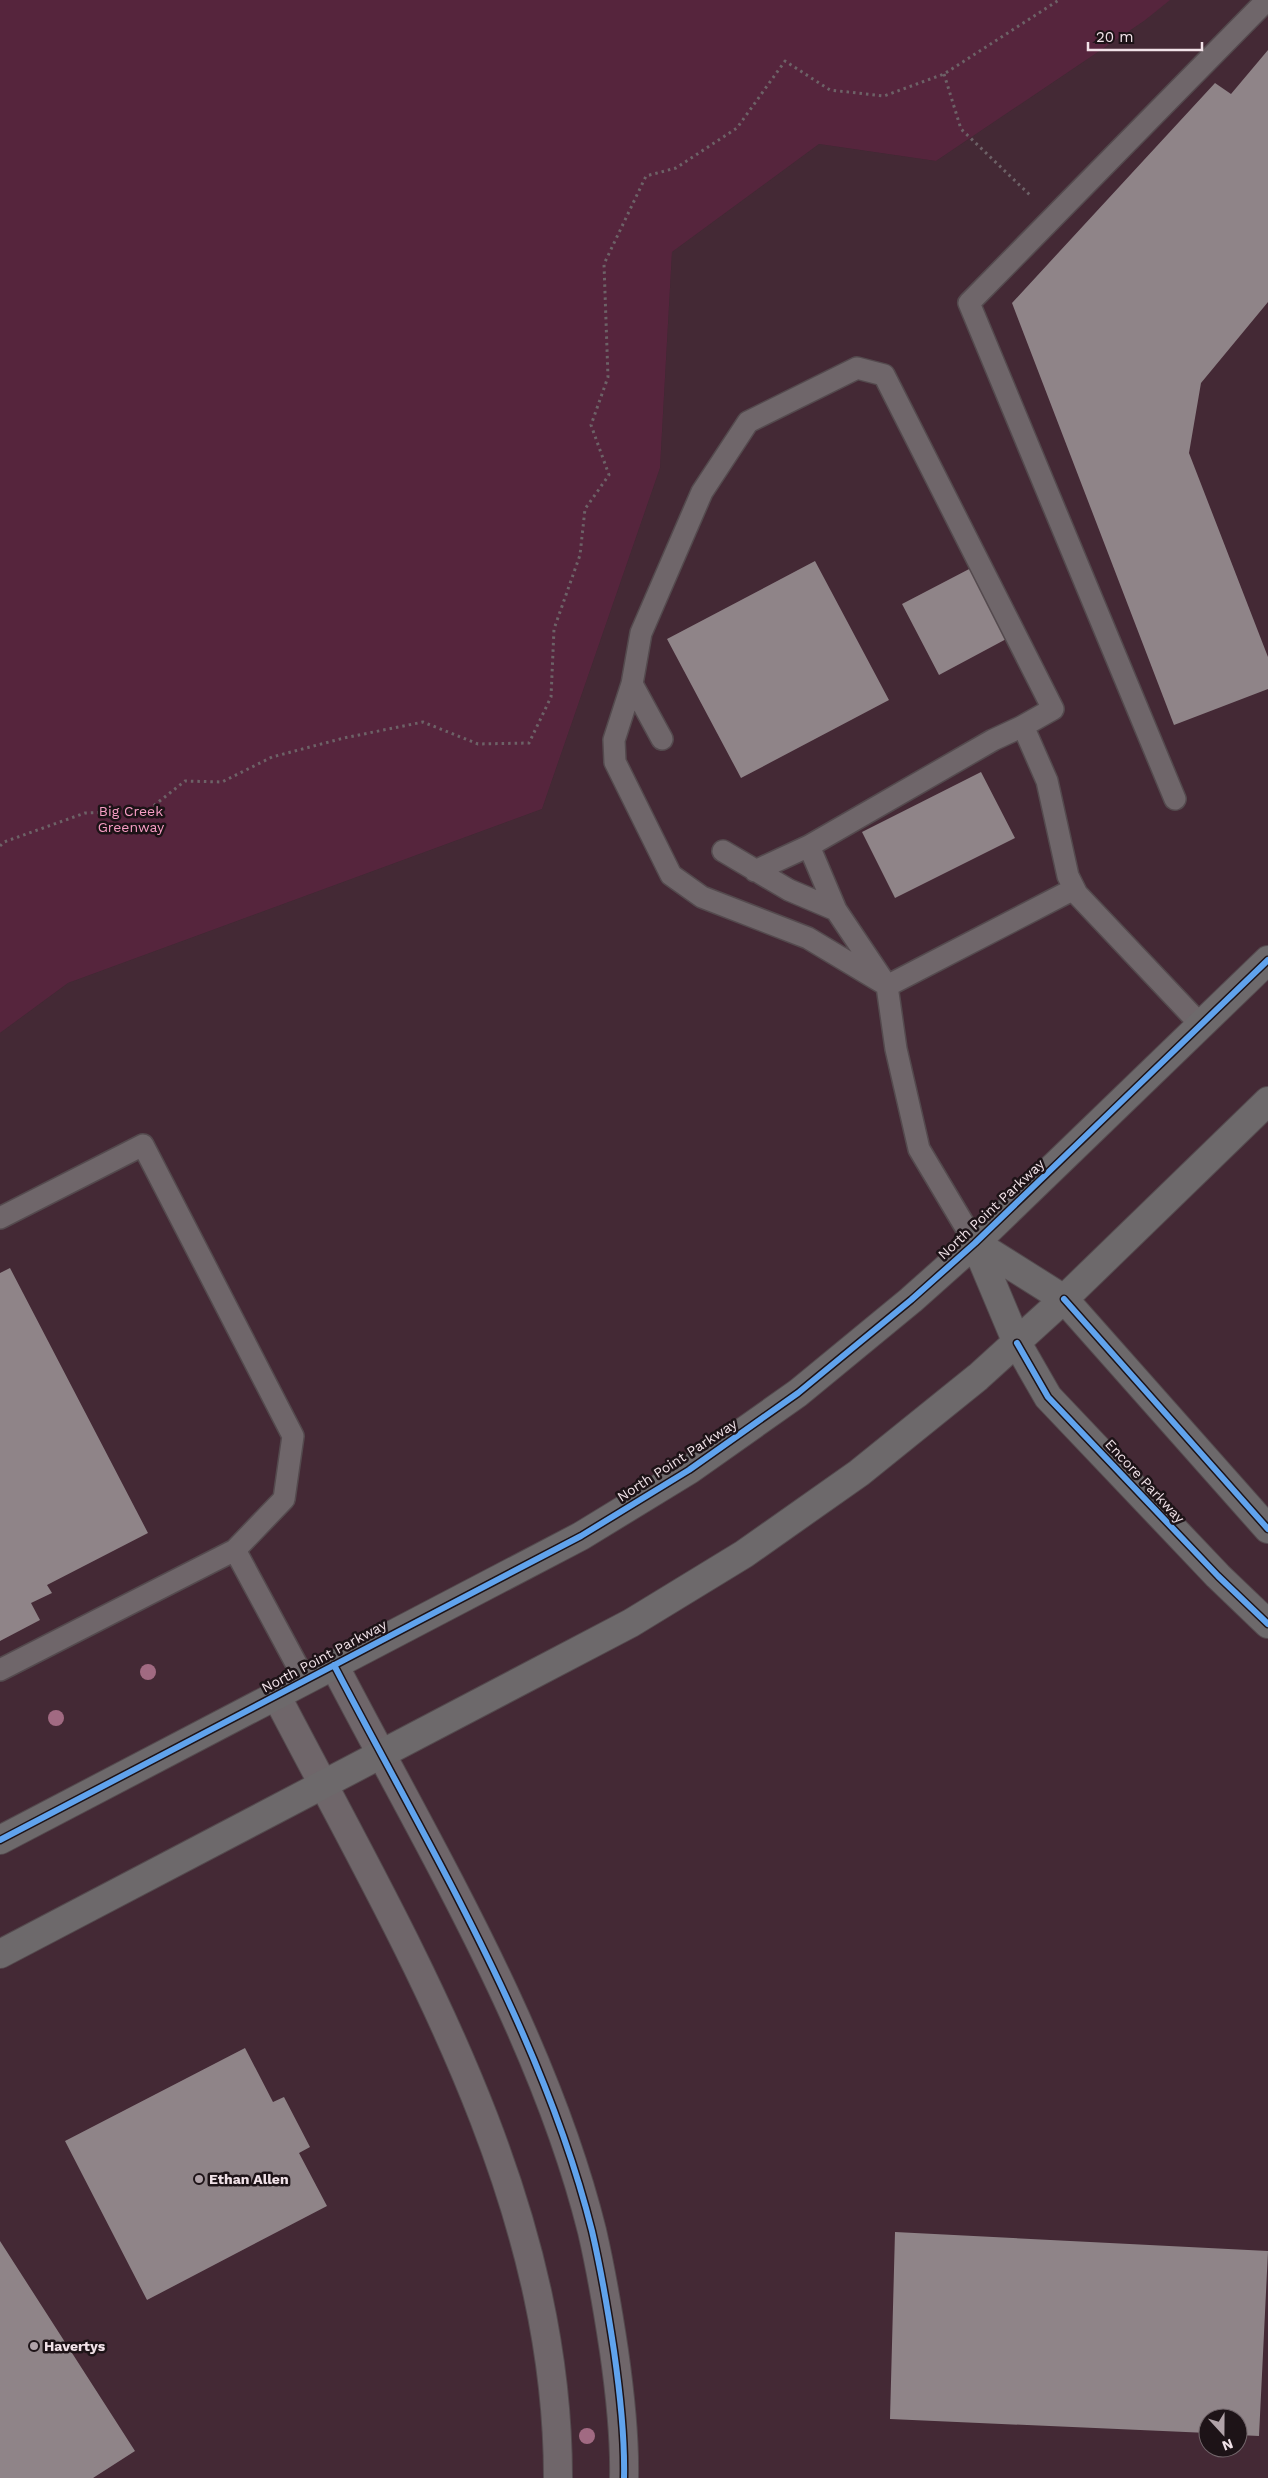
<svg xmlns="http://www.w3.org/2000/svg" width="1268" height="2478" viewBox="0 0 1268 2478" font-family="'Work Sans',sans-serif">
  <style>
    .built { fill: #442935; fill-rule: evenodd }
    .green { fill: #56253d }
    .building { fill: #8f8488 }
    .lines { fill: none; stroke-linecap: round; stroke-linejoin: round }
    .lane-casing { stroke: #544a4e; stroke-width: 24 }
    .street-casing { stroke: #544a4e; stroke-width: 30 }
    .secondary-casing { stroke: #544a4e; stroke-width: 30 }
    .path { stroke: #6d6267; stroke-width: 3; stroke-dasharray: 2.5 4; stroke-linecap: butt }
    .lane { stroke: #6f666a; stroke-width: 21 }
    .street { stroke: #6f666a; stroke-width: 28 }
    .secondary { stroke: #6d696b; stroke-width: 28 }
    .cycleway-casing { stroke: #1d1317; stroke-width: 9 }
    .cycleway { stroke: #60a3ed; stroke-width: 6 }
    .tree { fill: #a16a82 }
    .poi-dot { fill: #b0a2a8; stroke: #1d1317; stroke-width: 2 }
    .labels { text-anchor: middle; stroke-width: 5; stroke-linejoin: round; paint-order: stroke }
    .park-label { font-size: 14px; fill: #f89ec5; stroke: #1d1317 }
    .street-label { font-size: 14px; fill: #f1e2e8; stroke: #1d1317 }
    .poi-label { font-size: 14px; font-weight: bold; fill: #f1e2e8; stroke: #1d1317; text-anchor: start }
  </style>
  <rect width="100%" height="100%" fill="#372b30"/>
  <path class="built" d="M1166 0H1268V2478H0V1033L68 983 542 809 660 468 672 252 819 144 936 161 1144 21ZM1208 2418H1238V2448H1208Z"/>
  <path class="green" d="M0 0H1170L1144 21 936 161 819 144 672 252 660 468 542 809 68 983 0 1033Z"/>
  <path class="building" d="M1268 50V302L1201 383 1189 453 1268 657V689L1174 725 1012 303 1215 83 1231 94Z
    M815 561 889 700 741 778 667 639Z
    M973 567 1010 637 939 675 902 604Z
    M981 772 1015 838 895 898 862 832Z
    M10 1268 148 1533 47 1585 52 1593 31 1603 40 1620 0 1641V1273Z
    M245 2048 273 2102 284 2097 310 2147 299 2153 327 2206 147 2300 65 2141Z
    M895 2232 1268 2251 1259 2436 1238 2435V2418H1208V2433L890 2419Z
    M0 2241 135 2451 93 2478H0Z"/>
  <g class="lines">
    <g class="lane-casing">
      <path id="lane" d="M632 684 614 740 615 762 671 875 702 897 808 938 883 983
        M662 739 632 684 641 633 702 492 748 422 857 368 884 375 1053 709 1023 726
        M1175 799 969 303 1267 0
        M723 851 789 890 836 910
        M755 871 809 846
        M887 986 1074 889
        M0 1218 143 1145 293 1436 284 1499 235 1550 0 1670
        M975 1243 919 1149 896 1049 887 986 836 910 809 846 993 740 1023 726 1047 781 1068 876 1077 894 1201 1025
        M235 1550 305 1680"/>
    </g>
    <g class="street-casing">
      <path id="street" d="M334 1665C427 1844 543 2034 592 2231 601 2270 608 2311 614 2351 620 2393 625 2436 624 2478
        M276 1695C404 1941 558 2192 558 2478"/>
    </g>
    <g class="secondary-casing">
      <path id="secondary" d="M975 1243 1017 1343 1048 1397 1218 1576 1268 1624
        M975 1243 1064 1299 1268 1529
        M0 1840 581 1536 689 1470 798 1393 911 1300 975 1243 1268 960
        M0 1954 631 1623 744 1554 859 1473 978 1377 1064 1299 1268 1101"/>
    </g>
    <path class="path" d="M944 74 961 129 1031 196
      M0 846 4 842 85 813 147 811 185 781 222 782 272 757 344 738 423 722 478 744 529 743 551 697 554 629 580 555 585 509 609 475 591 425 608 377 604 264 646 176 676 168 737 128 785 61 830 90 884 96 944 74 1059 0"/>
    <use href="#lane" class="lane"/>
    <use href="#street" class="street"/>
    <use href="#secondary" class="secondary"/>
    <g class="cycleway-casing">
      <path id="cycleway" d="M1064 1299 1268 1529
        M1017 1343 1048 1397 1218 1576 1268 1624
        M334 1665C427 1844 543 2034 592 2231 601 2270 608 2311 614 2351 620 2393 625 2436 624 2478
        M0 1840 581 1536 689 1470 798 1393 911 1300 975 1243 1268 960"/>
    </g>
    <use href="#cycleway" class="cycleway"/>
  </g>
  <g class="tree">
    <circle cx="148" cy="1672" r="8"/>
    <circle cx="56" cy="1718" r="8"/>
    <circle cx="587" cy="2436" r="8"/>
  </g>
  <g class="poi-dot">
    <circle cx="199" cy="2179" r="5"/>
    <circle cx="34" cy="2346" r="5"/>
  </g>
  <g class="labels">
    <g class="park-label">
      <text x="131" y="816">Big Creek<tspan x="131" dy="16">Greenway</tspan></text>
    </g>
    <g class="street-label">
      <text transform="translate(991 1209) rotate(-43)" y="5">North Point Parkway</text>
      <text transform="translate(677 1460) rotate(-33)" y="5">North Point Parkway</text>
      <text transform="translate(1145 1481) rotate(47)" y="5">Encore Parkway</text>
      <text transform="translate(324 1656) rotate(-28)" y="5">North Point Parkway</text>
    </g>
    <g class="poi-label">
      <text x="209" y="2184">Ethan Allen</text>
      <text x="44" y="2351">Havertys</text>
    </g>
  </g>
  <g transform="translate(1223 2433) rotate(159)"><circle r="24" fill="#1d1317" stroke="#72666b"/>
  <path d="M0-4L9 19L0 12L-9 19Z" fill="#b0a2a8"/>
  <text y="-8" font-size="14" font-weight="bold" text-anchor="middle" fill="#f1e2e8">N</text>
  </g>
  <path d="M1088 42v8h114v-8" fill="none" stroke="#f1e2e8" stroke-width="2.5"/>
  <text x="1096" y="42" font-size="15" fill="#f1e2e8" stroke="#1d1317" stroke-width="4" paint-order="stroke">20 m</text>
</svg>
